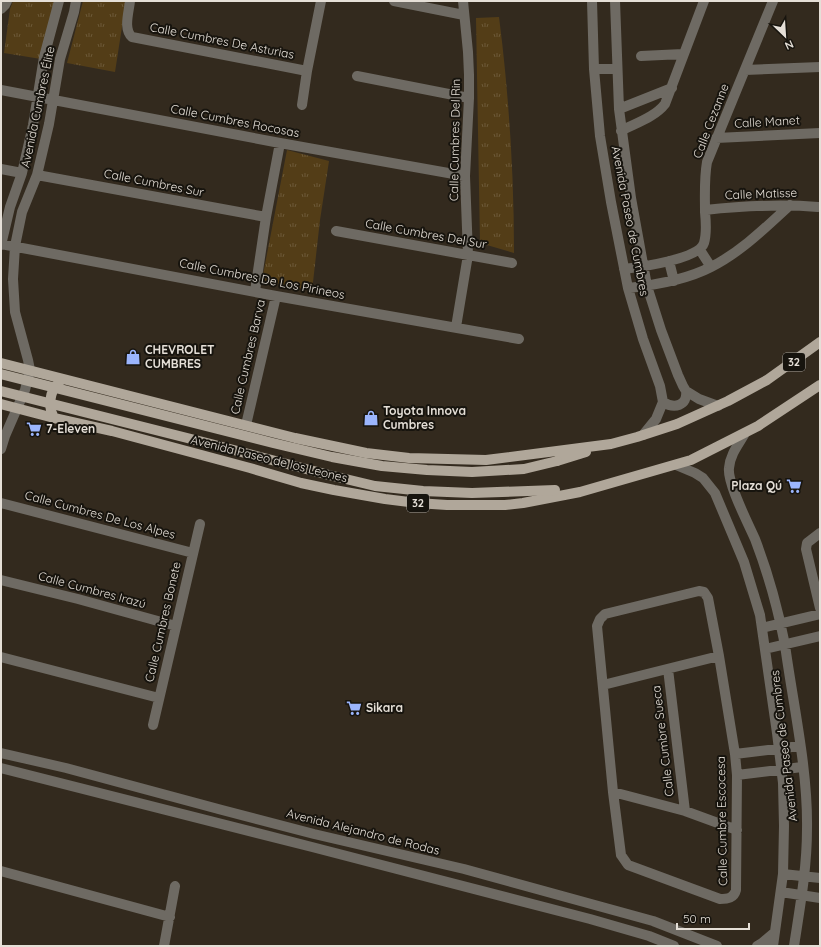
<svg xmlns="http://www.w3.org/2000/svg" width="821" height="947" viewBox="0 0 821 947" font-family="Quicksand,sans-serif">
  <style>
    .park { fill: url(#park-tufts) }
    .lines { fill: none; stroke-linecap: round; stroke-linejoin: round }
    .minor { stroke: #6e6a63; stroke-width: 10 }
    .major { stroke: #b0a79a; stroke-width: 10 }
    .major-bridge { stroke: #b0a79a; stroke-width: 10 }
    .labels { text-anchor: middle; stroke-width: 4; stroke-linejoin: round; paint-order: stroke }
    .shield { fill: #17140e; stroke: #a7a29b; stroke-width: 1 }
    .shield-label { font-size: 11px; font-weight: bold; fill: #e5dfd7 }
    .street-label { font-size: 12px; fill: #e5dfd7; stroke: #17140e }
    .poi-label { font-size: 12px; font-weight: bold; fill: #e5dfd7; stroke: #17140e; text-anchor: start }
  </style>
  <defs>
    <pattern id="park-tufts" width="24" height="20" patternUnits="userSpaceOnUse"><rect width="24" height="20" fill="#533d17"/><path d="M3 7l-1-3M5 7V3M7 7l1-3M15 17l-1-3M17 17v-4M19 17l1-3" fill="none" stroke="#6c5938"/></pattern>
  </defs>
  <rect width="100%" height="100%" fill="#332a1e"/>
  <path class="park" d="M13 1H55L41 59 4 53 10 9Z
    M83 1H126L115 72 67 63Z
    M499 17C509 95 514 175 514 253L480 243 476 18Z
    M287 150 329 161 320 220 312 291 262 280Z"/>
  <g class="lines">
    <path class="minor" d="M130 1C129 12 123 29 132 37L307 71
      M394 1 464 15
      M592 1 594 69 600 136 611 202 628 288 643 339 660 386 663 402 656 419 643 435
      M615 1 619 109 631 198 647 286 661 330 678 375 683 386 686 391 699 399 718 406
      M1 9 5 5 7 1
      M641 56 683 54
      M594 69H617
      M745 70 820 67
      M357 76 469 98
      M1 90 280 143 465 176
      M302 105 307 71 321 1
      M619 109 672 88
      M621 131C636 123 655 117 665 104L704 1
      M716 138 820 133
      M1 169 22 173
      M37 175 266 217
      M705 210C742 206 780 204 818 207
      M336 231 512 263
      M1 244 276 296 519 339
      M1 245 10 207 22 173 33 125 44 57 59 1
      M700 250 711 267
      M669 261 674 281
      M624 269C641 267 699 259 704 243 707 233 706 222 705 212 705 195 704 179 707 162L773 1
      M628 288C656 285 686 280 711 267 741 252 766 227 790 205
      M255 291 266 217 280 143
      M456 327 468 255 465 176 469 98V75L468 52 463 1
      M663 402C674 409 688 406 686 391
      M246 425 276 296
      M744 435C738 445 730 455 729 468 727 483 748 523 755 539 768 573 778 609 785 645 793 704 808 769 807 829 807 868 800 907 794 946
      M1 449 5 436 25 390 30 370 28 360 15 312 13 279 15 246 22 212 37 175 49 124 60 59 74 12 76 1
      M676 465 695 473 703 478 715 493 744 562 760 615 777 733 783 783 784 826 783 874 773 946
      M1 503 193 553
      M820 533 807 543 806 549 820 608
      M1 580 78 599 176 626
      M699 591 704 592 708 598 719 656 735 754 737 775 736 890C734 898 728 899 720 899L628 865 621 855 613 792 597 626 600 619 605 614Z
      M762 628 820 614
      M765 649 820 636
      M1 657 159 698
      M668 669 685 811
      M603 685 719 656
      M153 725 200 524
      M1 753 66 768 222 810 314 834 464 869 653 921 717 946
      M735 754 800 746
      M1 768 312 847 590 919 649 936 674 946
      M737 775 802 767
      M613 792 685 811 737 830
      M1 871 170 917
      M783 874 820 878
      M781 892 820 898
      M164 946 175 886
      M757 946 762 943 775 932"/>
    <path class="major" d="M1 363 295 438 366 453 409 458 486 460 611 444 637 437 677 424 728 401 767 380 820 342
      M1 404 54 418 112 431 250 468 301 483 334 490 385 499 417 503 447 505H505L523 503 580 492 691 460 758 426 820 385
      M54 418C48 407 49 391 59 383
      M557 461 586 452"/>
    <path class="major-bridge" d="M1 374 273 443 332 457 382 466 427 470 472 472 524 469 557 461
      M1 391 211 444 329 475 375 486 423 491 472 493 555 490"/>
  </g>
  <defs>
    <g id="shop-bare" transform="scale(1.2)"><path d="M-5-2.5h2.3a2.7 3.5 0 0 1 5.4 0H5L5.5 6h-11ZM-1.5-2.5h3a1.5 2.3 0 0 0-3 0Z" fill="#9bb5fd" stroke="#17140e" stroke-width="2.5" paint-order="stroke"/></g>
    <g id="supermarket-bare" transform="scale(1.2)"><path d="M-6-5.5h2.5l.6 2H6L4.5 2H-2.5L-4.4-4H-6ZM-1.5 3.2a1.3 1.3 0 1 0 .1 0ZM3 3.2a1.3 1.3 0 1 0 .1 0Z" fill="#9bb5fd" stroke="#17140e" stroke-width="2.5" paint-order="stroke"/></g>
  </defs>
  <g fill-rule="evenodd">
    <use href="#shop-bare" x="133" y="357"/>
    <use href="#shop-bare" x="371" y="418"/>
    <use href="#supermarket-bare" x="34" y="429"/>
    <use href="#supermarket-bare" x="794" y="486"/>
    <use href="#supermarket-bare" x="354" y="708"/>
  </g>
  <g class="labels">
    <g class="shield">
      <rect x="783" y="353" width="22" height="18" rx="3"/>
      <rect x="407" y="494" width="22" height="18" rx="3"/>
    </g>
    <g class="shield-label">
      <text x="794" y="366">32</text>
      <text x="418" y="507">32</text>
    </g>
    <g class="street-label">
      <text transform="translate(222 41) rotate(11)" y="4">Calle Cumbres De Asturias</text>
      <text transform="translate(38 107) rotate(-78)" y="4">Avenida Cumbres Élite</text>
      <text transform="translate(235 121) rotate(11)" y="4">Calle Cumbres Rocosas</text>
      <text transform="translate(711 121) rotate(-69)" y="4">Calle Cezanne</text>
      <text transform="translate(767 122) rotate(-3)" y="4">Calle Manet</text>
      <text transform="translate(455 140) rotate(-89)" y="4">Calle Cumbres Del Rin</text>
      <text transform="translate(154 183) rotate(11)" y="4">Calle Cumbres Sur</text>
      <text transform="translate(761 194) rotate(-2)" y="4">Calle Matisse</text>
      <text transform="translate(630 221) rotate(79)" y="4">Avenida Paseo de Cumbres</text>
      <text transform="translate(426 234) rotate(10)" y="4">Calle Cumbres Del Sur</text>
      <text transform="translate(262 279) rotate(11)" y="4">Calle Cumbres De Los Pirineos</text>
      <text transform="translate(248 357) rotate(-77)" y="4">Calle Cumbres Barva</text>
      <text transform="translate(269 459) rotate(14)" y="4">Avenida Paseo de los Leones</text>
      <text transform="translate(100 515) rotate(15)" y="4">Calle Cumbres De Los Alpes</text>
      <text transform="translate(92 590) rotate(15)" y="4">Calle Cumbres Irazú</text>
      <text transform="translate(163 622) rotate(-77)" y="4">Calle Cumbres Bonete</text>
      <text transform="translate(663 741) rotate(-97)" y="4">Calle Cumbre Sueca</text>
      <text transform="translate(784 746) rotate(-97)" y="4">Avenida Paseo de Cumbres</text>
      <text transform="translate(722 821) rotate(-91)" y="4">Calle Cumbre Escocesa</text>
      <text transform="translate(363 832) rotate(14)" y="4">Avenida Alejandro de Rodas</text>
    </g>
    <g class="poi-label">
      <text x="145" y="354">CHEVROLET<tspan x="145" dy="14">CUMBRES</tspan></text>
      <text x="383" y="415">Toyota Innova<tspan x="383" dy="14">Cumbres</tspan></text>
      <text x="46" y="433">7-Eleven</text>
      <text x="782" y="490" text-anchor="end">Plaza Qú</text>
      <text x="366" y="712">Sikara</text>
    </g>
  </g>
  <rect width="821" height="947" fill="none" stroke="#e5dfd7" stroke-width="4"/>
  <g transform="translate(785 36) rotate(155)" stroke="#17140e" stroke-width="3" paint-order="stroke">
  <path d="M0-3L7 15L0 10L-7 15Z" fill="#e5dfd7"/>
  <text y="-6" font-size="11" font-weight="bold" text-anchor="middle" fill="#e5dfd7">N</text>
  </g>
  <path d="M677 923v6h72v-6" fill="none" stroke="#e5dfd7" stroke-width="2"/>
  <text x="683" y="923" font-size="12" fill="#e5dfd7" stroke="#17140e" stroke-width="3" paint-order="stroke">50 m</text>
</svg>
